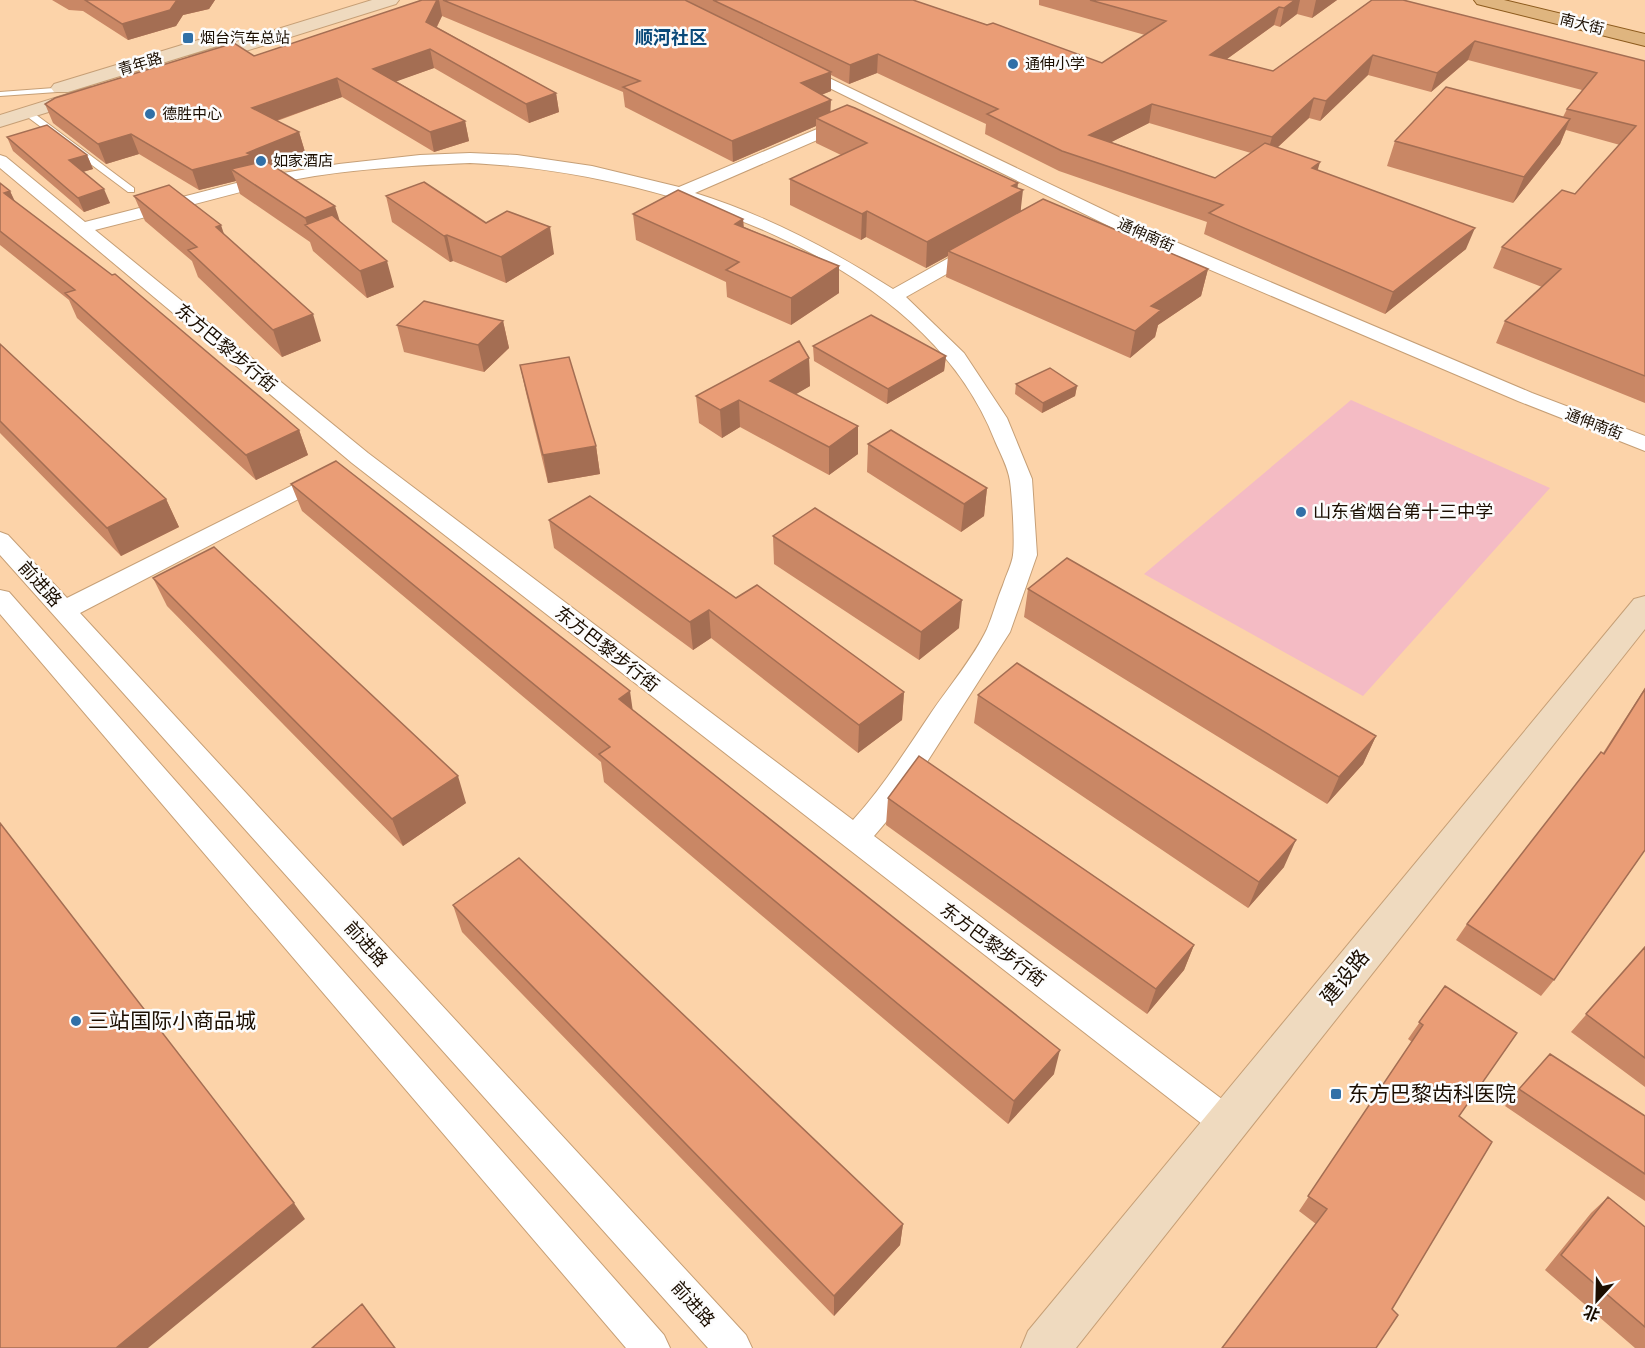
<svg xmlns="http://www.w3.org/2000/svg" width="1645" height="1348" viewBox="0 0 1645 1348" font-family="Rubik,'Noto Sans SC',sans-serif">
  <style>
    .green { fill: #f4bbc4 }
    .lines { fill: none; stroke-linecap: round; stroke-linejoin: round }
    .lane-casing { stroke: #c69f76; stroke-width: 2 }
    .street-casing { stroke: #c69f76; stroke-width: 2 }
    .secondary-casing { stroke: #c69f76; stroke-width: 2 }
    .primary-casing { stroke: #8c5a1c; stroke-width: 2 }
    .lane { fill: #fff; fill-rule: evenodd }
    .street { fill: #fff; fill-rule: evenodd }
    .secondary { fill: #efdabf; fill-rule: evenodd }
    .primary { fill: #dfb57f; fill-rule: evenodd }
    .wall { fill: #c98765; fill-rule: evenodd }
    .shaded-wall { fill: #a46e53 }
    .building { fill: #ea9d76; stroke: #a46e53; stroke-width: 1.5 }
    .poi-dot { fill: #3170a7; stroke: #fcfcfc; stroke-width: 2 }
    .labels { text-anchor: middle; stroke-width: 5; stroke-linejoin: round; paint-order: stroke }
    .far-street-label { font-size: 15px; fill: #1b0e01; stroke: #fcfcfc }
    .far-poi-label { font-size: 15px; fill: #1b0e01; stroke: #fcfcfc; text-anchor: start }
    .far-quarter-label { font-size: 18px; font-weight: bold; fill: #094979; stroke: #fcfcfc }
    .street-label { font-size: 18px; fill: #1b0e01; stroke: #fcfcfc }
    .poi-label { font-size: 18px; fill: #1b0e01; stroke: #fcfcfc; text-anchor: start }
    .near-street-label { font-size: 21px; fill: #1b0e01; stroke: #fcfcfc }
    .near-poi-label { font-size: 21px; fill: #1b0e01; stroke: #fcfcfc; text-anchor: start }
  </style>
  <rect width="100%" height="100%" fill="#fcd3a9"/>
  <path class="green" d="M1351 400 1550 488 1363 696 1144 574Z"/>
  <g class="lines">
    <g class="lane-casing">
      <path id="lane" d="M54 88 58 90 57 92 0 96V92Z
        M25 111H31L134 188V192H128L25 115Z"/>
    </g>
    <g class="street-casing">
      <path id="street" d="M800 64 1131 223 1532 393 1645 436V451L1518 401 1119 231 795 71 793 68 795 65Z
        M848 116 856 121 854 124 695 193C766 215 830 249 893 289L970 246H982L985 250 982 254 906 297 964 353 1007 418 1032 479 1037 555 1010 632 897 809 874 836 1239 1112 1244 1123 1239 1134 1227 1139 1215 1134 352 463 0 168V155L6 157 85 222 264 176 339 164 420 155 470 153 517 155 592 166 679 187ZM470 163C653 171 923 254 995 441 1000 453 1008 467 1010 481 1012 495 1015 541 1013 555 1012 564 1006 575 1003 585 997 599 993 615 987 629 974 657 948 688 931 713 906 750 883 787 853 820L368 453 95 230C152 216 208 200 264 186 331 170 402 166 470 163Z
        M325 469 333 471 336 476 333 481 80 613 746 1335 752 1348H708L0 555V532L8 535 67 598Z
        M0 590 9 592 664 1335 670 1348H626L0 614Z"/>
    </g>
    <g class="secondary-casing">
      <path id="secondary" d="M372 0H399L396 4 204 64H190L188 60 190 56Z
        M218 34 224 36 227 40 224 44 68 92H54L51 88 54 84Z
        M90 87 97 89 100 93 97 97 0 127V115Z
        M1645 596V629L1076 1348H1021L1028 1331 1634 599Z"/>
    </g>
    <g class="primary-casing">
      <path id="primary" d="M1474 0H1504L1645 34V46L1477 4Z"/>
    </g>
    <use href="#lane" class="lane"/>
    <use href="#street" class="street"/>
    <use href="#secondary" class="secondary"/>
    <use href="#primary" class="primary"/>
  </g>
  <path class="wall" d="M52 0H215L209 9 183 15 176 26 128 40 83 11 69 10Z
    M422 0H913L1102 63 1145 35 1039 5V0H1337L1312 18 1297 14 1280 27 1274 25 1227 59 1273 71 1372 0 1645 61V403L1496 343 1505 321 1542 287 1493 268 1502 247 1575 194 1620 145 1566 130 1560 144 1513 203 1387 166 1395 141 1563 117 1567 109 1582 90 1468 60 1431 92 1368 75 1320 121 1309 118 1277 148 1466 249 1385 314 1204 234 1207 222 1059 171 985 134 986 124 877 73 849 84 831 75V91L821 95 830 112 1018 188 1021 211 1208 269 1201 296 1158 325 1155 337 1130 358 946 277 948 256 926 268 866 237 861 240 790 205V179L841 155 816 143V126L733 162 625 107 623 92 442 16 437 27 556 93 559 112 529 123 434 68 396 81 465 121 469 141 434 152 342 97 277 121 299 132 305 152 273 165 340 222 394 287 367 298 313 251 310 242 240 194 236 181 199 190 139 154 106 164 53 123 45 104 254 56ZM1149 123 1251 153 1215 178 1111 142Z
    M7 137 87 155 93 169 83 172 110 203 84 212 13 151Z
    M0 183 10 191 14 201 299 430 308 455 256 480 77 318 69 300 0 245Z
    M134 196 225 236 321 341 282 357 198 277 192 261 145 221Z
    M386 196 486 223 554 254 506 283 453 261 450 262 392 222Z
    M633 214 743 219 744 227 839 266V293L791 325 727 297 726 282 636 240Z
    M503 321 509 348 484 372 404 352 397 325Z
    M0 344 166 499 179 527 121 556 0 433Z
    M813 346 946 356 944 371 887 404 814 361Z
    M809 358 810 386 795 394 858 426V454L829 475 740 427 722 438 699 423 696 396Z
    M520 365 596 446 600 474 548 483 526 393Z
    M1016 384 1077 386 1075 396 1042 413 1015 394Z
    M868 444 987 488 984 516 961 532 867 472Z
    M291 484 632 710 1054 1074 1008 1124 604 782 601 762 302 511Z
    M549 520 736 598 904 692 902 720 858 753 711 638 693 650 554 548Z
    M773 536 959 628 919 660 774 564Z
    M153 578 466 803 403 846 167 606Z
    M1028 589 1376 736 1363 764 1327 804 1024 617Z
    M1645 688V850L1554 980 1541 996 1456 940 1467 924 1603 753Z
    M978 695 1284 867 1248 908 974 723Z
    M888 798 1194 945 1184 970 1147 1014 886 825Z
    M453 905 903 1224 900 1245 834 1316 462 932Z
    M1645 947V1087L1571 1032Z
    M1445 986 1459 1116 1392 1309 1376 1348 1316 1224 1299 1211 1412 1042 1408 1039Z
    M1519 1089 1645 1116V1201L1505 1106Z
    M1608 1197 1645 1227V1348H1635L1545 1270 1591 1213Z"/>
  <path class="shaded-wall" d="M177 0H215L209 9 183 15 176 26 128 40 122 24Z
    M437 0H439L442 16 430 40 426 22Z
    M1295 0H1300L1297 14 1280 27 1284 8Z
    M1316 0H1337L1312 18Z
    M1279 7 1274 25 1206 74 1210 55Z
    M1475 41 1468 60 1431 92 1437 73Z
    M430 49 434 68 378 88 373 69Z
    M878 54 877 73 849 84 850 65Z
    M1373 55 1368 75 1320 121 1326 101Z
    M831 72V91L801 103V83Z
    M337 78 342 97 258 127 252 108Z
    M556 93 559 112 529 123 526 104Z
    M1314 98 1309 118 1266 158 1272 137Z
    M831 100 830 120 816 118V126L733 162 732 141Z
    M1152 104 1149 123 1086 155 1089 135Z
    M1570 119 1560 144 1513 203 1524 177Z
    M465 121 469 141 434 152 430 132Z
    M299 132 305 152 256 172 231 169 236 181 199 190 192 170 247 153Z
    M131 134 139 154 106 164 98 144Z
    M87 155 93 169 75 174 69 160Z
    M1320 162 1314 183 1312 168Z
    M1018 183 1017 193 1023 190 1020 216 948 251V256L926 268 927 242 1012 186Z
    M104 189 110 203 84 212 78 198Z
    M10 191 21 214 4 193Z
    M335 206 343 231 308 227 305 218Z
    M867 211 866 237 861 240 862 214Z
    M743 219 744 245 735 224Z
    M221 225 230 252 216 227Z
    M550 227 554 254 506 283 501 257Z
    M1475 228 1466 249 1385 314 1393 292Z
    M447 235 453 261 450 262 444 236Z
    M387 261 394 287 367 298 360 271Z
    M839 266V293L791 325V298Z
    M1208 269 1201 296 1158 325 1155 337 1130 358 1135 331 1151 306Z
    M313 314 321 341 282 357 273 330Z
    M503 321 509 348 484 372 478 345Z
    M946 356 944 371 887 404 888 389Z
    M809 358 810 386 771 409 770 381Z
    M1077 386 1075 396 1042 413 1043 403Z
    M739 400 740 427 722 438 720 410Z
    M858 426V454L829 475V447Z
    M299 430 308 455 256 480 246 455Z
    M596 446 600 474 548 483 543 455Z
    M987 488 984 516 961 532 964 504Z
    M166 499 179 527 121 556 107 528Z
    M962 600 959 628 919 660 921 632Z
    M709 610 711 638 693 650 690 622Z
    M630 691 634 719 619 699Z
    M904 692 902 720 858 753 859 725Z
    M1376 736 1363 764 1327 804 1339 777Z
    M458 776 466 803 403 846 392 819Z
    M1296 840 1284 867 1248 908 1259 882Z
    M1194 945 1184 970 1147 1014 1156 989Z
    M1060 1050 1054 1074 1008 1124 1014 1101Z
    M294 1203 305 1219 148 1348H116Z
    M903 1224 900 1245 834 1316V1296Z"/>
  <path class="building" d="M85 0H177L170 10 122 24Z
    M422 0H437L426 22 556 93 526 104 430 49 373 69 465 121 430 132 337 78 252 108 299 132 247 153 251 155 192 170 131 134 98 144 45 104 55 98 234 43 254 56Z
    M443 0H685L831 72 801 83 831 100 732 141 623 87 640 81Z
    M713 0H913L987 25 993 23 1102 63 1166 21 1090 0H1295L1284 8 1279 7 1210 55 1273 71 1372 0H1403L1645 61V376L1505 321 1561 269 1502 247 1562 190 1575 194 1636 126 1567 109 1597 73 1475 41 1437 73 1373 55 1326 101 1314 98 1272 137 1152 104 1089 135 1215 178 1265 143 1320 162 1312 168 1475 228 1393 292 1209 213 1223 205 1062 151 987 114 998 109 878 54 850 65Z
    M1446 87 1570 119 1524 177 1395 141Z
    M847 105 855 108 1018 183 1012 186 1023 190 927 242 867 211 862 214 790 179 867 143 816 118Z
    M47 125 87 155 69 160 104 189 78 198 7 137Z
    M266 161 335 206 305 218 231 169Z
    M424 182 486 223 507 211 550 227 501 257 447 235 444 236 386 196Z
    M0 183 10 191 4 193 112 275 115 274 299 430 246 455 65 293 75 290 0 231Z
    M169 185 221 225 216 227 313 314 273 330 188 250 197 247 134 196Z
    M678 190 743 219 735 224 839 266 791 298 726 270 739 262 633 214Z
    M1043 199 1208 269 1151 306 1161 310 1135 331 948 251Z
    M332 215 387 261 360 271 305 225Z
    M424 301 503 321 478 345 397 325Z
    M871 315 946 356 888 389 813 346Z
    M799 341 809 358 770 381 858 426 829 447 739 400 720 410 696 396Z
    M0 344 166 499 107 528 0 421Z
    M569 357 596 446 543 455 520 365Z
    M1050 368 1077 386 1043 403 1016 384Z
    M891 430 987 488 964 504 868 444Z
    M336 461 630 691 619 699 1060 1050 1014 1101 599 754 610 747 291 484Z
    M590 496 736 598 757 585 904 692 859 725 709 610 690 622 549 520Z
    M815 508 962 600 921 632 773 536Z
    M214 547 458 776 392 819 153 578Z
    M1067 558 1376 736 1339 777 1028 589Z
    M1017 663 1296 840 1259 882 978 695Z
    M1645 689V850L1554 980 1467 924 1601 752 1604 754Z
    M919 756 1194 945 1156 989 888 798Z
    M0 823 294 1203 116 1348H0Z
    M519 858 903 1224 834 1296 453 905Z
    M1645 947V1058L1586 1014Z
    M1445 986 1517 1033 1459 1116 1492 1142 1392 1309 1398 1315 1376 1348H1222L1327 1209 1308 1196 1423 1025 1419 1022Z
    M1550 1054 1645 1116V1174L1519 1089Z
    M1608 1197 1645 1227V1327L1561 1255Z
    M362 1304 395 1348H312Z"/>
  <g class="poi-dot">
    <rect x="182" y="32" width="12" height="12" rx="3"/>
    <circle cx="1013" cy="64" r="6"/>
    <circle cx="150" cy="114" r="6"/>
    <circle cx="261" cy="161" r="6"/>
    <circle cx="1301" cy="512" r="6"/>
    <circle cx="76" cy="1021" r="6"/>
    <rect x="1330" y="1088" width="12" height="12" rx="3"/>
  </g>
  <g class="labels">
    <g class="far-street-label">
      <text transform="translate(1582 24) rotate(14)" y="5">南大街</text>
      <text transform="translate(140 64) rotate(-17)" y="5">青年路</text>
      <text transform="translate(1146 235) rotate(24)" y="5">通伸南街</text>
      <text transform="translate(1594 424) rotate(21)" y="5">通伸南街</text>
    </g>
    <g class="far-poi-label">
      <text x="200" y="43">烟台汽车总站</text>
      <text x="1025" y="69">通伸小学</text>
      <text x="162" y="119">德胜中心</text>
      <text x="273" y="166">如家酒店</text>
    </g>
    <g class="far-quarter-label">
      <text x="671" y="44">顺河社区</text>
    </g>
    <g class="street-label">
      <text transform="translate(226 348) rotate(40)" y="6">东方巴黎步行街</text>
      <text transform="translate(40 584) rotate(48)" y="6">前进路</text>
      <text transform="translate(607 649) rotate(38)" y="6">东方巴黎步行街</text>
      <text transform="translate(366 944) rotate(48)" y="6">前进路</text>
      <text transform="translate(993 945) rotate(37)" y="6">东方巴黎步行街</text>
      <text transform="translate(693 1304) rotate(48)" y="6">前进路</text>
    </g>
    <g class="poi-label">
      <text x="1313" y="518">山东省烟台第十三中学</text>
    </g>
    <g class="near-street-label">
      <text transform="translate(1345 977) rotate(-51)" y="7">建设路</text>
    </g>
    <g class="near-poi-label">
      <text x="88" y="1028">三站国际小商品城</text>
      <text x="1348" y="1101">东方巴黎齿科医院</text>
    </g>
  </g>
  <g transform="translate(1597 1300) rotate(202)" stroke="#fcfcfc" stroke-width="4.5" paint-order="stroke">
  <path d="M0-4.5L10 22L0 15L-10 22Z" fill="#1b0e01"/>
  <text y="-9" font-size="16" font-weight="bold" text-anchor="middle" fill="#1b0e01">北</text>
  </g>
</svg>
